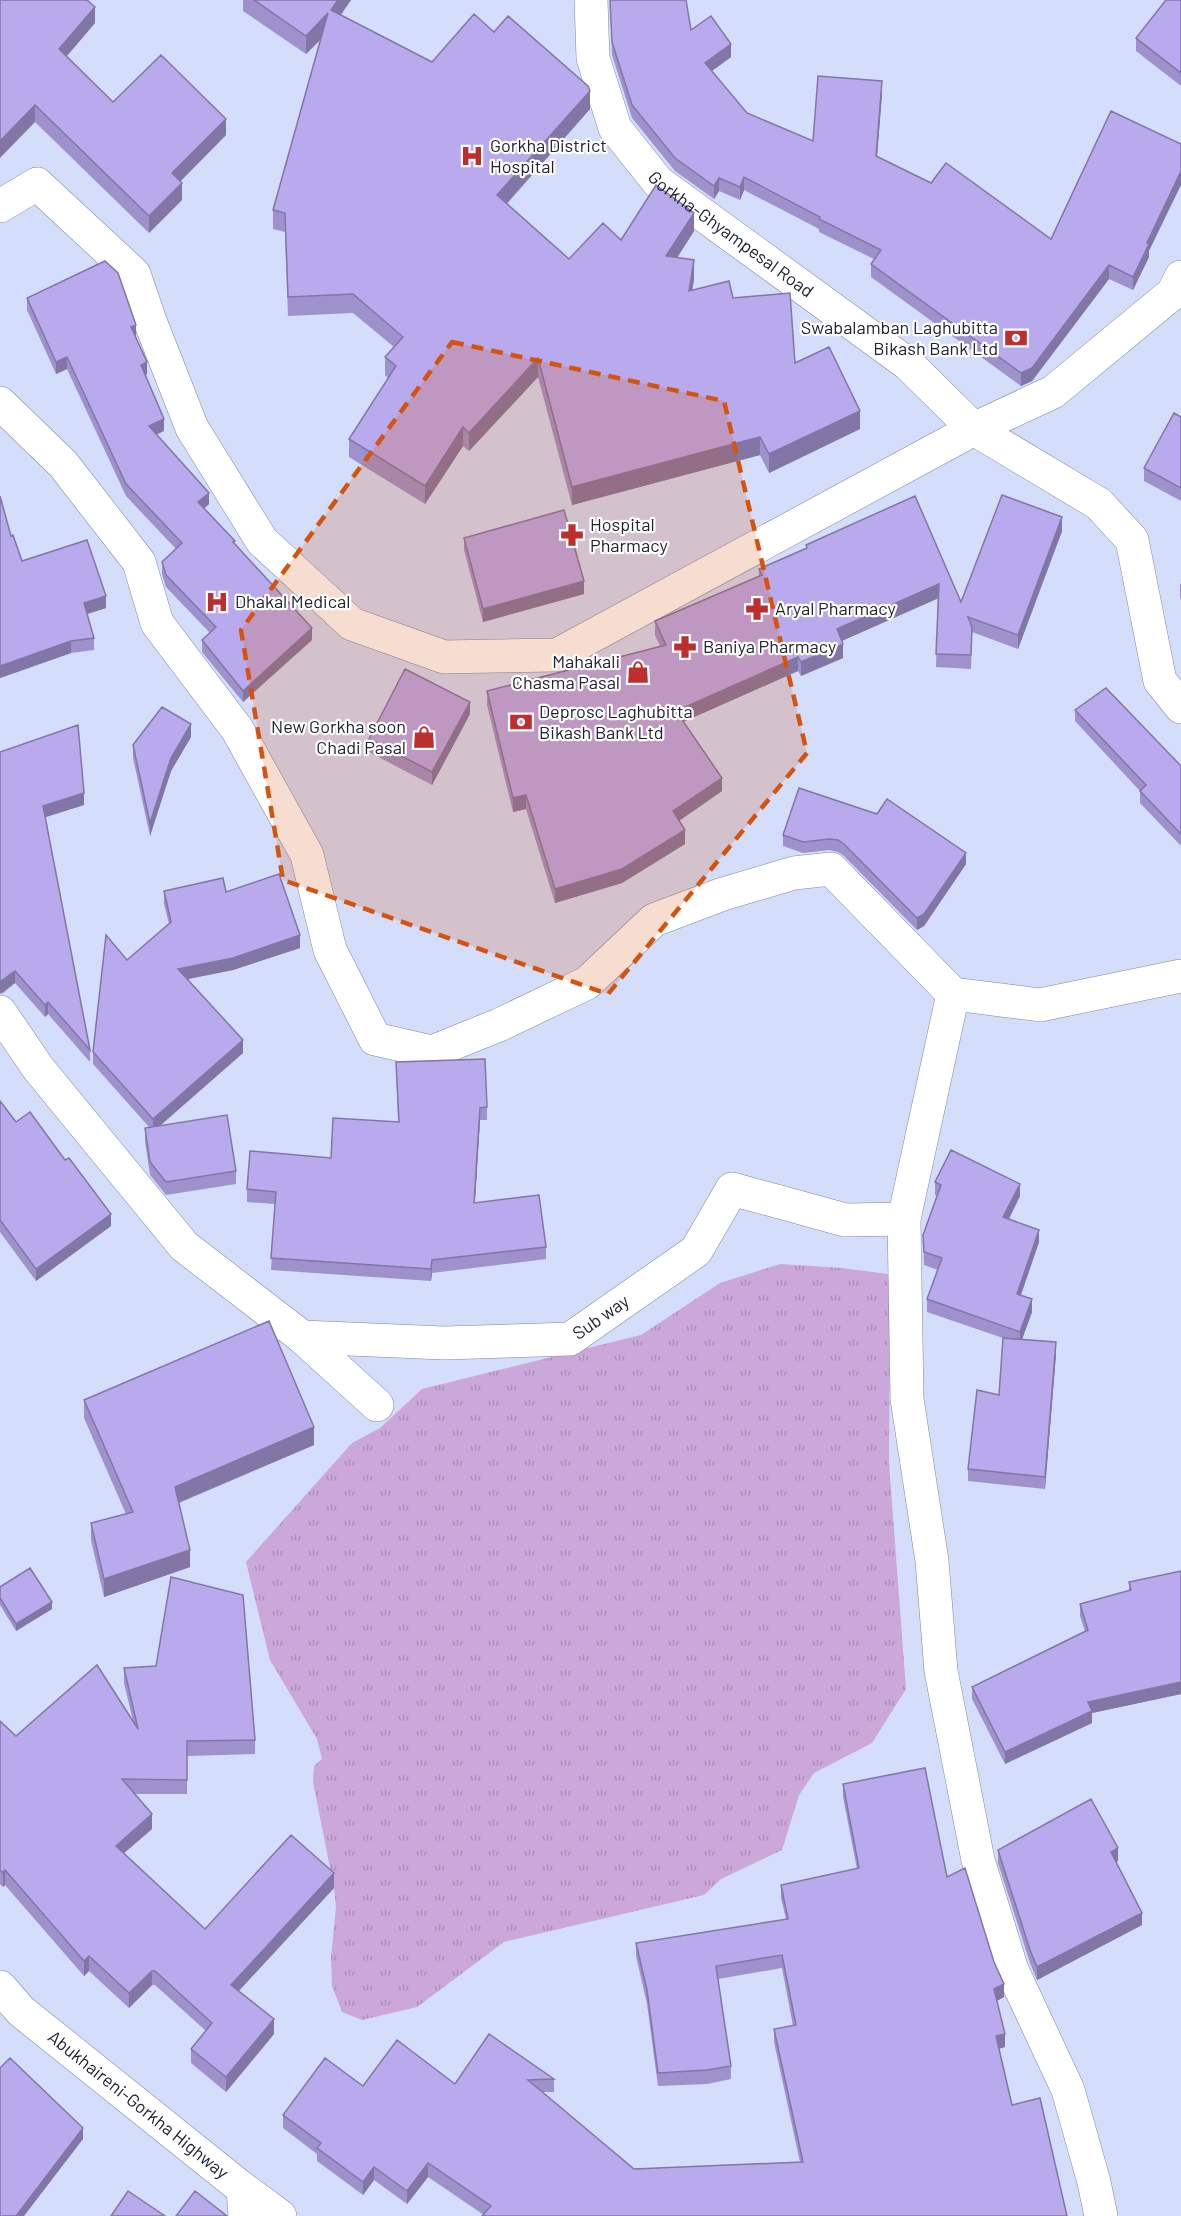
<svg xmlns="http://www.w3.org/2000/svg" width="1181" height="2216" viewBox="0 0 1181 2216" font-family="Barlow,sans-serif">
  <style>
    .park { fill: url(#park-tufts) }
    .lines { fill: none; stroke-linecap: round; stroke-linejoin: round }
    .minor-casing { stroke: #7f87a1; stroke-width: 34 }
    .major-casing { stroke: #7f87a1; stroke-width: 34 }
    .minor { stroke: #fff; stroke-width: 33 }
    .major { stroke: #fff; stroke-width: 33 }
    .wall { fill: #9f91cc }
    .shaded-wall { fill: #8276a6 }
    .building { fill: #b9a9ed; stroke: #8276a6; stroke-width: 1.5 }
    .marked { fill: #d4540f; fill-opacity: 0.2; stroke: #d4540f; stroke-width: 4.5; stroke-dasharray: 12 8; stroke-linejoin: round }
    .labels { text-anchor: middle; stroke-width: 4.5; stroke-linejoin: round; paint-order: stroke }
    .poi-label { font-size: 18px; fill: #20232e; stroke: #fff; text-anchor: start }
    .street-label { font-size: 18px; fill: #20232e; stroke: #fff }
  </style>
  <defs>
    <pattern id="park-tufts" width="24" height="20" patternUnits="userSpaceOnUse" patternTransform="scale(1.5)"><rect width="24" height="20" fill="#cca7d9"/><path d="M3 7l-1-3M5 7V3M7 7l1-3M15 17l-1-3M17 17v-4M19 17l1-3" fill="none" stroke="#af8fbb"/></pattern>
  </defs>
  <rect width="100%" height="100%" fill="#d4ddfa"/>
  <path class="park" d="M780 1264 842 1268 888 1274 890 1283 889 1463 906 1689 872 1743 814 1773 799 1795 782 1850 721 1879 704 1895 504 1942 417 2007 362 2020 342 2012 332 1986 331 1957 336 1907 334 1888 313 1782 314 1766 322 1759 317 1739 270 1660 246 1562 352 1443 380 1428 422 1389 641 1335 720 1283Z"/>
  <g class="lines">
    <g class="minor-casing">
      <g id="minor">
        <path id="s1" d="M591 0 593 58 615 128 658 182 908 364 974 429"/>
        <path d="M0 206 37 184 134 274 150 321 192 428 262 541 352 624 444 657 557 655 974 429 1053 392 1173 293 1181 277"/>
        <path d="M0 403 63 464 139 562 157 623 237 729 307 855 330 950 375 1039 432 1052 499 1025 587 983 654 920 723 894 794 873 831 869 953 994 1040 1005 1181 976"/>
        <path d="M953 994 904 1219 907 1399 932 1561 941 1671 978 1860 1012 1970 1068 2090 1094 2182 1101 2216"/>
        <path d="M0 1012 38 1068 184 1246 302 1337 377 1405"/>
        <path id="s2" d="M302 1337 444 1343 570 1339 696 1251 732 1189 845 1220 904 1219"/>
        <path d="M243 2189 245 2216"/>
      </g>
    </g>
    <g class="major-casing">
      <g id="major">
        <path d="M974 429 1099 504 1132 540 1160 681 1181 707"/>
        <path id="s3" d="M0 1987 21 2011 243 2189 280 2216"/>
      </g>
    </g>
    <use href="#minor" class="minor"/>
    <use href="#major" class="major"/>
  </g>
  <path class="wall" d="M0 0 95 23 67 56 113 102 226 135 180 181 182 200 149 233 35 122Z
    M243 0H351L341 15 432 62 494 32 590 109 507 204 569 259 621 240 694 231 677 258 694 279 692 291 733 298 795 363 860 429 769 473 760 455 572 505 538 377 469 451 463 446 425 504 349 457V439L388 378 385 375V357L394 347 353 313 288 316 285 232 273 229V210L321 39 306 54 243 11Z
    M610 0H686L691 30 731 57 712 71 747 113 813 141 882 94 877 157 1051 239 1149 251V257L1133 290 1109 279 1032 381 1021 386 871 277V264L874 259 819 232V229L744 190 740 200 719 191 714 199 675 171 632 118 612 55Z
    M1181 0V86L1136 51V38Z
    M27 298 136 337 147 374 145 375 164 431 156 434 209 504 204 509 235 544 312 640 243 702 202 652V640L210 633 166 587 162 574V562L176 549 126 496 67 369 56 374 27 310Z
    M1181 417V501L1144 481V468Z
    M1062 531 1018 649 972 632 971 669 936 667 938 598 842 641 843 658 801 676 798 671 683 722 722 791 679 821 685 844 622 883 555 903 526 809 513 812 487 705V691L660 646 655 635V621L759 576V569L806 548V545L961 602Z
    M11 536 22 561 106 608 87 614 94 638V650L71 653 0 678Z
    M464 538 584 594 483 622 464 550Z
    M1181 583V599L1180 598V585Z
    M1075 710 1181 766V846L1140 803V791L1075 721Z
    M470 714 432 785 369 752V739Z
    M191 737 171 771 150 836 133 758V745Z
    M0 752 84 805 45 817 90 1050V1062L48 1014 45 1017 15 983 2 994Z
    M799 788 966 864 924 926 917 930 844 856 838 852 829 850 803 853 783 846V835Z
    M164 891 226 892 300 948 233 970 188 979 243 1053 160 1125 236 1171V1184L166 1195 150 1175 145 1141V1128L149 1127 93 1064V1052L127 960 169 924 164 904Z
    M396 1062 487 1107V1120H480L475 1202 546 1247V1259L432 1273 431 1281 271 1270 275 1204 247 1202V1189L331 1158 398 1122Z
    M0 1101 16 1122 111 1226 36 1281 0 1232Z
    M935 1182 1020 1196 1009 1219 1039 1242 1021 1295 1032 1312 1022 1339 1056 1354 1045 1489 968 1481V1469L999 1395 1003 1338 927 1312V1299L938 1270 924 1265 923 1235 937 1196 935 1195Z
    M84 1400 314 1445 179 1503 190 1567 104 1597 91 1540V1523L126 1514 84 1418Z
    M1181 1571V1694L1092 1713V1723L1005 1764 972 1699V1687L1085 1631 1080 1616V1604L1129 1591V1582Z
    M0 1587 52 1609 16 1631 0 1605Z
    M124 1668 255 1740V1754L187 1756V1794H134L152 1829 124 1853 205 1929 334 1888 239 1991 274 2034 226 2092 191 2063V2049L206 2031 155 1985H152L129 2008 89 1971 84 1976 5 1885 3 1887 0 1884V1721L16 1736 133 1721 124 1683Z
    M843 1784 947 1877 1004 1997 997 2001 1005 2047 999 2049 1012 2105 1067 2216 484 2215 428 2177 407 2204 374 2180 363 2195 317 2161V2154L283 2128V2115L363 2086 455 2084 554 2079V2092H543L634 2169 800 2162 774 2042V2029L793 2026 782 1968 718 1979 731 2066V2079L707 2084 658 2086 647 2004 636 1956V1943L786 1919 781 1898V1885L857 1869 843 1797Z
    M998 1850 1118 1861 1116 1862 1142 1925 1037 1980 1030 1963 998 1863Z"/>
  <path class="shaded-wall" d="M338 0H351L331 28V10Z
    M95 7V23L59 65V49Z
    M328 13V32L306 54V36Z
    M731 44V57L705 76V63Z
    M882 81V94L876 169V156Z
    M590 91V109L497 214V195Z
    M35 105V122L0 158V141Z
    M226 119V135L172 190V173Z
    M1181 171V185L1149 251V257L1133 290V277L1147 243Z
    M744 177V190L740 200V187Z
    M719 178V191L714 199V186Z
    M182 183V200L149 233V216Z
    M694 213V231L666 275V256Z
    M694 260V279L689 310V291Z
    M1109 265V279L1032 381 1021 386V373Z
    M136 325V337L131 327Z
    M67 357V369L56 374V362Z
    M538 358V377L469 451V433Z
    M147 362V374L141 377V365Z
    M860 411V429L769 473V454Z
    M164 419V431L149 438V426Z
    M463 427V446L425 504V486Z
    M760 437V455L572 505V487Z
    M209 493V504L198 514V502Z
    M1062 517V531L1018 649V635Z
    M584 581V594L483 622V609Z
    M939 584V598L837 643V629Z
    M106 596V608L84 615V603Z
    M312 628V640L243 702V691Z
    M71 641V653L0 678V666Z
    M843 644V658L801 676V662Z
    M798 657V671L676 725V711Z
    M470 702V714L432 785V772Z
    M191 724V737L171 771 150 836V823L171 758Z
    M722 778V791L673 825V811Z
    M84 793V805L43 818V806Z
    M526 795V809L513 812V798Z
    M685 830V844L622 883 555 903V889Z
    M966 853V864L924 926 917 930V918Z
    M300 935V948L233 970 178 981V969Z
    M15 971V983L0 994V982Z
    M48 1002V1014L45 1017V1005Z
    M243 1040V1053L153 1132V1119Z
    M480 1108V1120L474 1215V1203Z
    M1020 1184V1196L1003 1230V1217Z
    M111 1214V1226L36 1281V1269Z
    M1039 1230V1242L1017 1306V1294Z
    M432 1260V1273L431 1281V1269Z
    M1032 1299V1312L1020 1345V1332Z
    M1056 1342V1354L1045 1489V1477Z
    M314 1427V1445L175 1504V1487Z
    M190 1550V1567L104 1597V1579Z
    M52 1602V1609L16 1631V1624Z
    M1181 1682V1694L1092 1713V1723L1005 1764V1752L1088 1702Z
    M152 1814V1829L116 1860V1846Z
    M1118 1848V1861L1111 1865V1852Z
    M5 1870V1885L3 1887V1873Z
    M334 1873V1888L231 1999V1985Z
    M1142 1913V1925L1037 1980V1967Z
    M89 1956V1971L84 1976V1961Z
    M152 1971V1985L129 2008V1993Z
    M1004 1984V1997L994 2002V1989Z
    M274 2019V2034L226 2092V2077Z
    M1005 2034V2047L996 2049V2036Z
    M83 2128V2139L24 2216H16Z
    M428 2163V2177L407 2204V2191Z
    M374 2167V2180L363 2195V2182Z"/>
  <path class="building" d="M0 0H87L95 7 59 49 113 102 161 55 226 119 172 173 182 183 149 216 35 105 0 141Z
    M254 0H338L331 10 432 62 474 14 494 32 508 16 588 86 590 91 497 195 569 259 603 223 621 240 656 185 694 213 666 256 694 260 689 291 729 281 733 298 790 293 795 363 829 347 860 411 769 454 760 437 572 487 538 358 469 433 463 427 425 486 349 439 396 366 385 357 403 337 353 294 288 297 285 213 273 210 328 13 306 36Z
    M610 0H686L691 30 711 16 731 44 705 63 747 113 813 141 818 76 882 81 876 156 931 183 946 163 1051 239 1111 111 1181 144V171L1147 243 1149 244 1133 277 1109 265 1032 368 1021 373 871 264 881 250 819 219 820 217 744 177 740 187 719 178 714 186 675 158 632 105 612 42Z
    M1166 0H1181V73L1136 38Z
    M105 261 118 273 136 325 131 327 147 362 141 365 164 419 149 426 209 493 198 502 235 541 233 542 312 628 243 691 202 640 216 627 166 575 162 562 182 543 126 484 67 357 56 362 27 298Z
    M1174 413 1181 417V488L1144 468Z
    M1002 495 1062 517 1018 635 968 617 972 627 971 655 936 654 939 584 837 629 843 644 801 662 798 657 676 711 722 778 673 811 685 830 622 869 555 889 526 795 513 798 487 691 666 645 655 621 762 575 759 569 807 548 806 545 915 496 961 602Z
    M0 496 11 536 13 535 22 561 87 540 106 596 84 603 94 638 71 641 0 666Z
    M564 510 584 581 483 609 464 538Z
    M405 669 470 702 432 772 369 739Z
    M1106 688 1181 766V834L1140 791 1146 785 1075 710Z
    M162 707 191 724 171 758 150 823 133 745Z
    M78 725 84 793 43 806 90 1050 48 1002 45 1005 15 971 0 982V752Z
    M799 788 877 814 887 799 966 853 924 914 917 918 844 844 838 840 829 839 803 842 783 835Z
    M279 874 300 935 233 958 178 969 243 1040 153 1119 93 1052 106 935 127 960 171 922 164 891 223 878 226 892Z
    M485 1059 487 1107 480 1108 474 1203 539 1195 546 1247 432 1260 431 1269 271 1258 276 1192 247 1189 250 1151 331 1158 333 1118 399 1122 396 1062Z
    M0 1101 16 1122 30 1112 65 1160 69 1158 111 1214 36 1269 0 1220Z
    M227 1115 236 1171 166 1182 150 1162 145 1128Z
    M951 1150 1020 1184 1003 1217 1039 1230 1017 1294 1032 1299 1020 1332 927 1299 942 1258 924 1252 923 1235 941 1185 935 1182Z
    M269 1321 314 1427 175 1487 190 1550 104 1579 91 1523 133 1512 84 1400Z
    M1003 1338 1056 1342 1045 1477 968 1469 977 1390 999 1395Z
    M30 1568 52 1602 16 1624 0 1598V1587Z
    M1181 1571V1682L1088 1702 1092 1711 1005 1752 972 1687 1088 1630 1080 1604 1131 1590 1129 1582Z
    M171 1577 243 1595 255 1740 187 1741V1780L122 1779 152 1814 116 1846 205 1929 291 1835 334 1873 231 1985 274 2019 226 2077 191 2049 212 2023 155 1971H152L129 1993 89 1956 84 1961 5 1870 3 1873 0 1870V1721L16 1736 97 1665 138 1729 124 1668 156 1666Z
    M925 1768 947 1877 965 1868 994 1962 1004 1984 994 1989 1005 2034 996 2036 1012 2105 1040 2098 1067 2216H482L491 2206 428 2163 407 2191 374 2167 363 2182 317 2148 321 2143 283 2115 325 2058 363 2086 397 2040 455 2084 489 2034 554 2079 528 2080 634 2169 803 2162 774 2029 796 2025 782 1955 716 1966 731 2066 707 2070 658 2073 647 1990 636 1943 788 1919 781 1885 859 1868 843 1784Z
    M1091 1799 1118 1848 1111 1852 1142 1913 1037 1967 1030 1950 998 1850Z
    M10 2058 83 2128 16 2216H0V2068Z
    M128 2191 165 2216H111Z
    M195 2191 227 2216H176Z"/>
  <path class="marked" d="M452 342 724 401 807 753 608 994 283 880 241 630Z"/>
  <defs>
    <g id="hospital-bare" transform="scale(1.8)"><path d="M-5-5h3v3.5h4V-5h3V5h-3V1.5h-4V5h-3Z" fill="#bd2e2e" stroke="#fff" stroke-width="2.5" paint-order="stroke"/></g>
    <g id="bank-bare" transform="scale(1.8)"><path d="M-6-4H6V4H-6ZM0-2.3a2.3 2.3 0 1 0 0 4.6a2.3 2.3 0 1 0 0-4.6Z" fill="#bd2e2e" stroke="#fff" stroke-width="2.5" paint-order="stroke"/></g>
    <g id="pharmacy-bare" transform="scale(1.8)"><path d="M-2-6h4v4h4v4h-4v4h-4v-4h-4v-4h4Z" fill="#bd2e2e" stroke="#fff" stroke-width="2.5" paint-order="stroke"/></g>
    <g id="shop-bare" transform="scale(1.8)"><path d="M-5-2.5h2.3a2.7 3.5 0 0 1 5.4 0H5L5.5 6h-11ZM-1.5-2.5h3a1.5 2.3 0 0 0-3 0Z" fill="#bd2e2e" stroke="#fff" stroke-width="2.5" paint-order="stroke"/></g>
  </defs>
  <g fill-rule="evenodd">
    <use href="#hospital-bare" x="472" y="156"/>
    <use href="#bank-bare" x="1016" y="338"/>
    <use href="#pharmacy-bare" x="572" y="535"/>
    <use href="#hospital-bare" x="217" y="602"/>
    <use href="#pharmacy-bare" x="757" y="609"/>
    <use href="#pharmacy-bare" x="685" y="647"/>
    <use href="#shop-bare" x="638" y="672"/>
    <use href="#bank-bare" x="521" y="722"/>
    <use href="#shop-bare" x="424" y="737"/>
  </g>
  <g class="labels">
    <g class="poi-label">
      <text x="490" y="152">Gorkha District<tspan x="490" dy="21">Hospital</tspan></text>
      <text x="998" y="334" text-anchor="end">Swabalamban Laghubitta<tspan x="998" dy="21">Bikash Bank Ltd</tspan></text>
      <text x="590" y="531">Hospital<tspan x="590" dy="21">Pharmacy</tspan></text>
      <text x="235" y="608">Dhakal Medical</text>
      <text x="775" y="615">Aryal Pharmacy</text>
      <text x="703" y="653">Baniya Pharmacy</text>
      <text x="620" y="668" text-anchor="end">Mahakali<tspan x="620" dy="21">Chasma Pasal</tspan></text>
      <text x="539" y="718">Deprosc Laghubitta<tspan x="539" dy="21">Bikash Bank Ltd</tspan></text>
      <text x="406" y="733" text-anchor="end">New Gorkha soon<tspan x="406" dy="21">Chadi Pasal</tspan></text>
    </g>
    <g class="street-label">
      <text dy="6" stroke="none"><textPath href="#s1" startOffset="290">Gorkha-Ghyampesal Road</textPath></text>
      <text dy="6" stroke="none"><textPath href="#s2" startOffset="306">Sub way</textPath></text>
      <text dy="6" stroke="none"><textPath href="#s3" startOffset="182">Abukhaireni-Gorkha Highway</textPath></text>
    </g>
  </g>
</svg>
